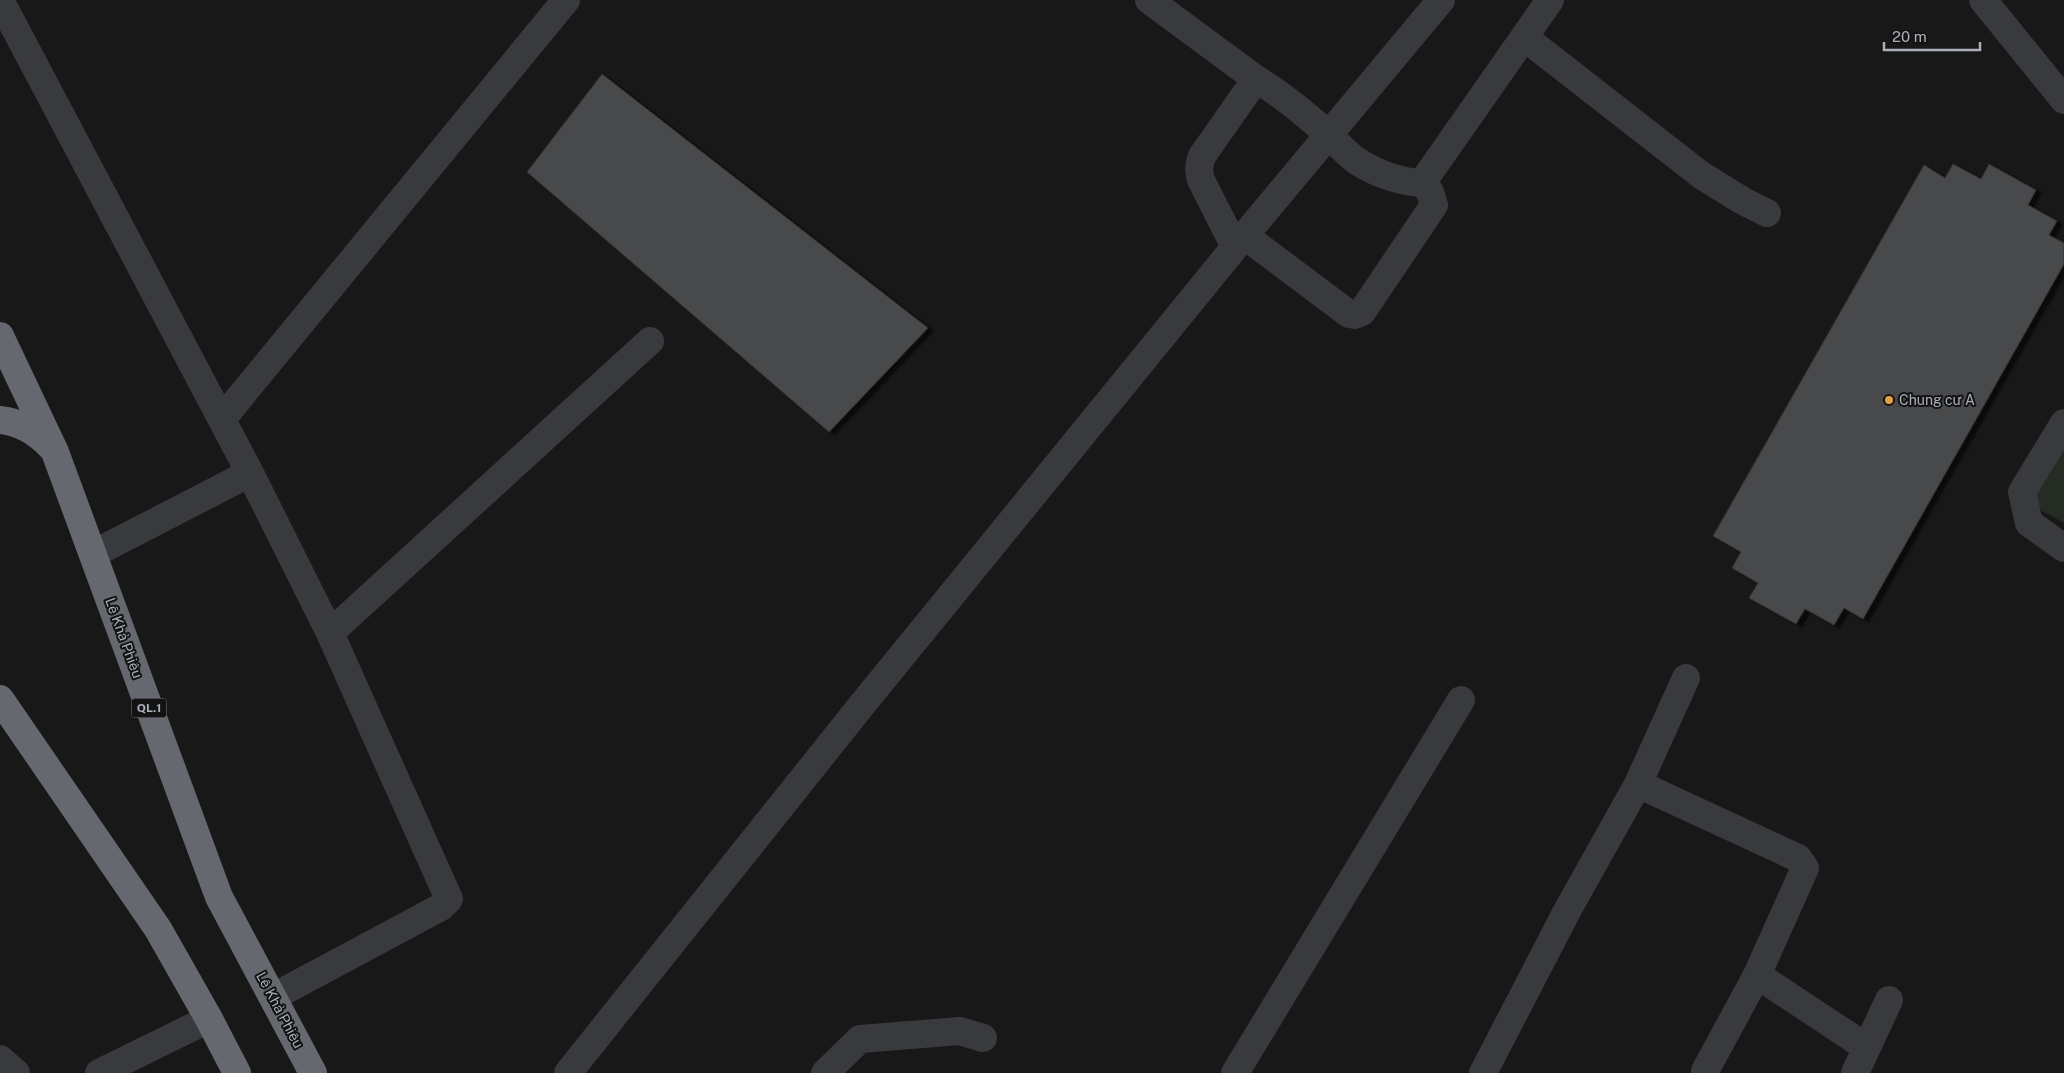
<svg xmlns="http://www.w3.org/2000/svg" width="2064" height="1073" viewBox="0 0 2064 1073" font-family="'Public Sans',sans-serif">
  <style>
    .green { fill: #242c24 }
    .building { fill: #47484c; stroke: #323235; filter: url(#shadow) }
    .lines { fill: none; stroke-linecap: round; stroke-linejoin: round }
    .minor { stroke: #393a3e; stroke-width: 28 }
    .highway { stroke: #65686f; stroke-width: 28 }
    .poi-dot { fill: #e4a245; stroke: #131314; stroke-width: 2 }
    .labels { text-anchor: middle; stroke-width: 4; stroke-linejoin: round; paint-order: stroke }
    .shield { fill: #131314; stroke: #7d8187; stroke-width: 1 }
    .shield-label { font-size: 12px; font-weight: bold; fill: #abb0b8 }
    .poi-label { font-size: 14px; fill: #abb0b8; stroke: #131314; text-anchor: start }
    .street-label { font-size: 14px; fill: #abb0b8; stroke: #131314 }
  </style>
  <defs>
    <filter id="shadow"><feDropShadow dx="5.5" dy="3" stdDeviation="1" flood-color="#0009"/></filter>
  </defs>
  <rect width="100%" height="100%" fill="#181819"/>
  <path class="green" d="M2064 439V523L2037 508 2036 485Z"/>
  <path class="building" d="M602 74 928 328 829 432 527 172Z
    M1953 164 1981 179 1989 164 2036 190 2028 205 2057 221 2049 235 2064 243V264L1863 619 1844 608 1834 625 1805 609 1796 624 1749 598 1758 583 1732 568 1741 552 1713 536 1924 165 1945 178Z"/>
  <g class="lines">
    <path class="minor" d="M0 0 250 473 330 633 449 899 441 907 273 997
      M1149 0 1256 79
      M1983 0 2064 100
      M1524 37 1701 175 1743 201 1767 213
      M1245 236 1349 314 1355 315 1362 312 1434 205 1430 192 1422 183 1550 0
      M1235 247 1201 180C1198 171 1199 165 1202 156L1256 79C1283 95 1305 114 1329 135 1338 144 1347 154 1357 161 1375 173 1400 182 1422 183
      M222 419 566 0
      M2064 423 2022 492 2029 523 2064 548
      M93 554 250 473
      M330 633 650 341
      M1638 784 1798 858 1805 868 1757 975 1866 1047
      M0 1059 16 1073
      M1705 1071 1757 975
      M99 1073 209 1019
      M568 1073 861 706 1235 247 1441 0
      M825 1073 860 1039 960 1031 983 1038
      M1235 1073 1461 700
      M1483 1073 1567 911 1638 784 1686 678
      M1855 1073 1889 1000"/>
    <path class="highway" d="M0 336 55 452 219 897 313 1073
      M0 420C21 422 37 432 51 447
      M0 699 158 929 209 1019 237 1073"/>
  </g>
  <circle class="poi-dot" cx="1889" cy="400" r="5"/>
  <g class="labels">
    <rect class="shield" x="131.5" y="698.5" width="35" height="19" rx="4"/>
    <g class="shield-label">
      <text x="149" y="712">QL.1</text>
    </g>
    <g class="poi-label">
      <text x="1899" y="405">Chung cư A</text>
    </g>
    <g class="street-label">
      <text transform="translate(124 638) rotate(70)" y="5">Lê Khả Phiêu</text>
      <text transform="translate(280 1010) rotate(62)" y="5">Lê Khả Phiêu</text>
    </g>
  </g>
  <path d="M1884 42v8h96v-8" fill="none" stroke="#abb0b8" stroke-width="2.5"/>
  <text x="1892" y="42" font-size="15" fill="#abb0b8" stroke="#131314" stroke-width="4" paint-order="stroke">20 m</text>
</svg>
